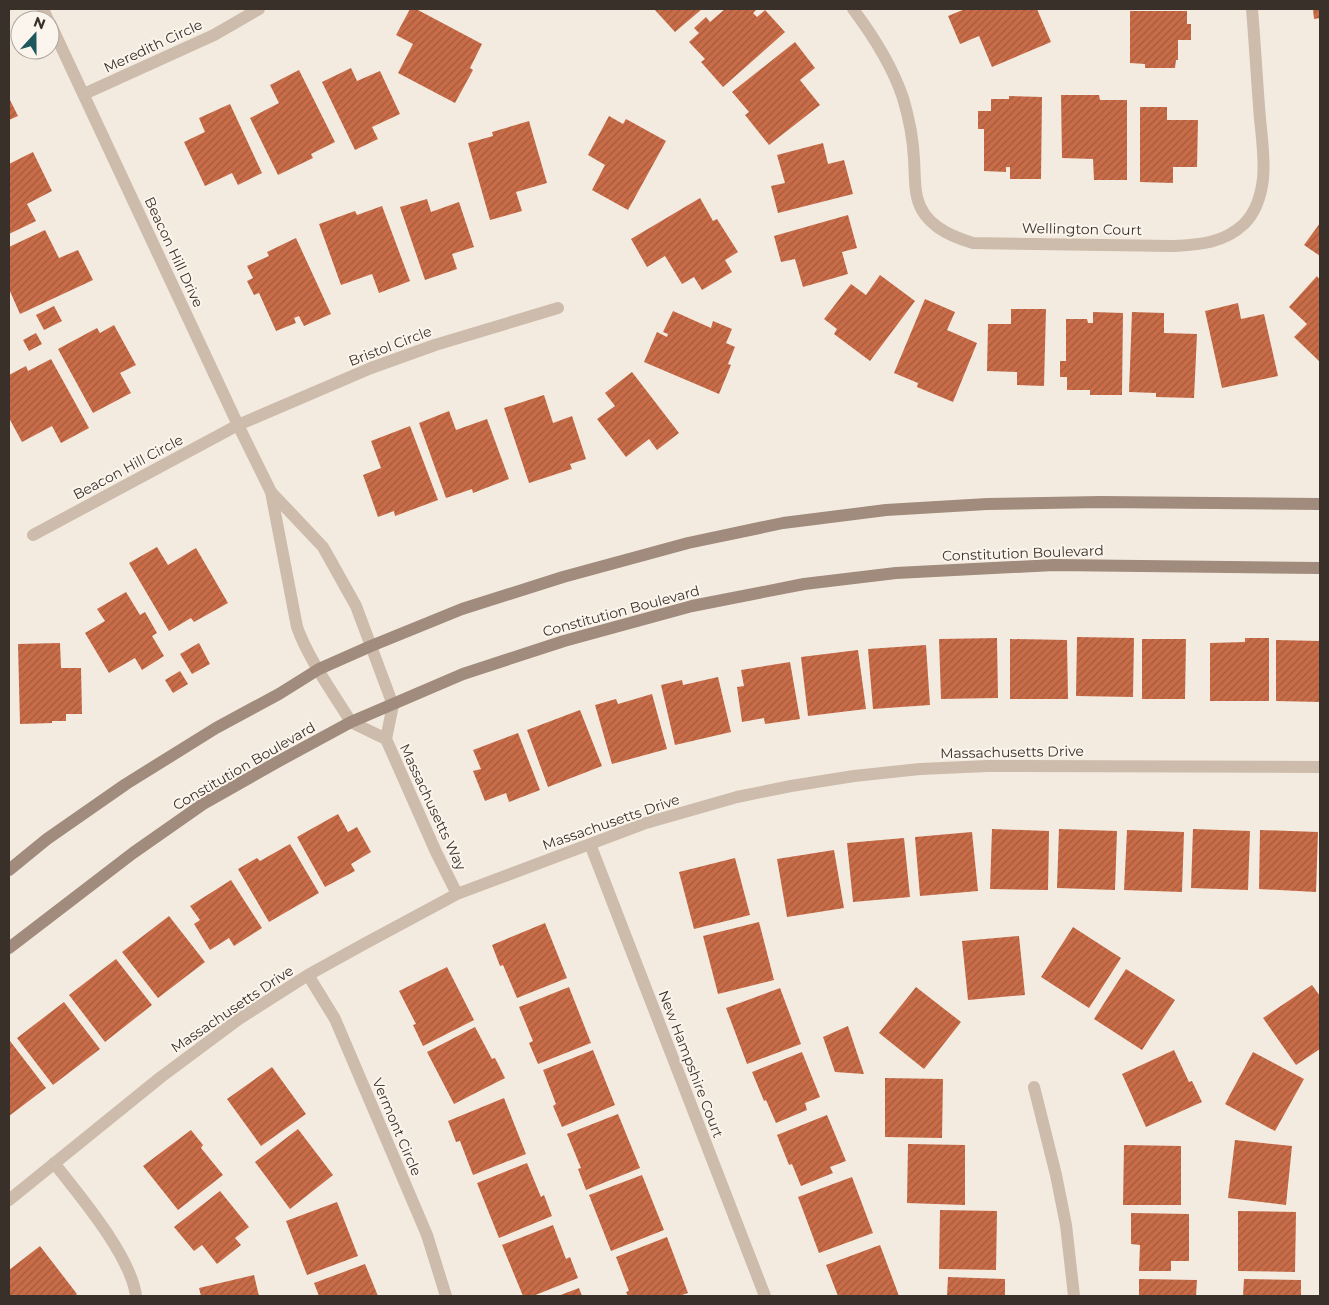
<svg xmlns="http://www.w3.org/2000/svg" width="1329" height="1305" viewBox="0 0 1329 1305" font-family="Montserrat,sans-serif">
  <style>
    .building { fill: url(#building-hatch) }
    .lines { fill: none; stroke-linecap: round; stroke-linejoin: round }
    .minor { stroke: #cdbcab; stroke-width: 12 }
    .tertiary { stroke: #cdbcab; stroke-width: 12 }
    .secondary { stroke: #a18b7c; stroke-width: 12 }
    .labels { text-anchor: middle; stroke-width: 4; stroke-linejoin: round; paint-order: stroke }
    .street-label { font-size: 14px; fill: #3a302a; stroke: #fbf5ed }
  </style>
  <defs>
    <pattern id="building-hatch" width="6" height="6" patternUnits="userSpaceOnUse" patternTransform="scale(1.25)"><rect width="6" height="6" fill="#c96d49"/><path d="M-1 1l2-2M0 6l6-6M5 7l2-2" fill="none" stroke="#a45a3d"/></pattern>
  </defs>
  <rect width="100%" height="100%" fill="#f4ebe0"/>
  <path class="building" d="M410 9H416L482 44 470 68 473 70 455 103 398 73 413 44 396 35Z
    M654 9H702L675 32Z
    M725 9H755L756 10 753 13 757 17 765 10 785 32 723 87 701 62 705 59 689 42 699 33 694 28 706 17 710 22Z
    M965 9H1037L1051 42 992 67 979 36 960 44 948 16Z
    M1313 9H1320V18L1314 19Z
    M1130 11H1187V24H1191V40H1178V60H1176L1175 68H1145V64L1130 63Z
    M795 42 815 68 800 80 820 105 769 145 745 115 749 112 732 92Z
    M351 68 357 81 380 71 400 114 372 127 378 139 355 150 322 82Z
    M299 70 335 142 311 154 313 158 278 175 250 118 279 103 270 85Z
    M1061 95H1099L1100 100H1127V180H1094L1093 159 1062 158Z
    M1009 96 1042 97 1041 179H1010V167H1006V172L984 171V129H978V111H991V99H1009Z
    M9 98 18 116 9 120Z
    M230 104 262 173 238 185 232 173 205 186 184 142 205 132 199 118Z
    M1140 107H1167V120H1198L1197 167H1173V183L1140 182Z
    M609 116 623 124 626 119 666 141 628 210 592 190 605 165 588 155Z
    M529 121 547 183 516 192 522 211 490 220 468 143 493 136 492 132Z
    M823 143 828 164 844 160 853 194 778 213 771 186 785 183 777 155Z
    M33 152 52 191 27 204 36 221 9 234V164Z
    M700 198 713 221 717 219 738 252 725 260 732 272 702 290 694 277 682 284 665 256 647 267 631 239Z
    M427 199 431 212 459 202 474 247 452 254 457 269 425 280 400 207Z
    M382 206 410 281 379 293 372 274 341 285 319 224 355 211 357 215Z
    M848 215 857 248 842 252 848 274 803 287 795 259 781 262 774 236Z
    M1320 223V256L1304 245Z
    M45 230 59 258 78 250 93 280 20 314 9 289V247Z
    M296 238 331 314 304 326 299 316 294 318 296 323 276 331 259 293 254 295 247 281 253 278 247 266 269 256 267 252Z
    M880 275 915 301 870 361 834 334 837 329 824 319 851 284 866 295Z
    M1317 276 1320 280V362L1294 337 1307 324 1289 307Z
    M925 299 955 312 947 330 977 343 953 402 917 387 918 383 894 373Z
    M1238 303 1241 319 1264 314 1278 376 1222 388 1205 311Z
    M54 306 62 321 44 330 36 315Z
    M1011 309H1046L1044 386 1017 385V372L987 371 988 324H1011Z
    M673 311 711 328 713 321 732 329 726 343 735 347 728 364 731 365 719 394 644 362 657 332 667 337 668 334 663 332Z
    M1093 312 1123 313 1122 395H1090V390H1067V377H1060V361H1066V319H1087L1088 323H1093Z
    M1132 312 1164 313V333L1197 334 1194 398 1156 397V393L1129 392Z
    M114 325 136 365 120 373 131 393 93 413 58 349 97 328 100 333Z
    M36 333 42 344 29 351 23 340Z
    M51 359 89 428 61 443 52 426 22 442 9 418V375L26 366 28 371Z
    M632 372 679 433 657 450 649 439 626 457 597 419 615 406 605 393Z
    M544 395 553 423 572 416 586 459 570 464 572 469 529 483 504 408Z
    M449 411 456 430 487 419 509 479 473 493 472 489 446 498 419 423Z
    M410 426 438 500 395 516 394 511 378 517 363 475 381 468 371 441Z
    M157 547 168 565 196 548 228 603 194 622 191 618 169 631 129 563Z
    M126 592 140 615 145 612 157 633 152 636 164 656 142 670 135 658 109 673 85 633 105 621 97 609Z
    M1077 637 1134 638 1133 697 1076 696Z
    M997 638 998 698 941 699 939 639Z
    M1245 638H1269V701H1210V643L1245 642Z
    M1010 639 1067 640 1068 699H1010Z
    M1142 639H1186L1185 699H1142Z
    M1276 640 1320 641V702L1276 701Z
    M60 643 61 668H81L82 714H66V721H52V723L20 724 18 644Z
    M199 643 210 664 192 674 180 654Z
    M926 645 930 705 873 709 868 649Z
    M858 650 866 709 808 716 801 657Z
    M790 662 800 719 765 724 764 718 742 722 737 687 744 686 741 670Z
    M180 671 188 684 173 693 165 680Z
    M718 677 731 732 675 745 661 685 682 680 683 685Z
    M652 694 667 749 612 764 595 705 616 699 618 704Z
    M580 710 602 766 548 787 527 730Z
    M518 733 540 790 509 802 506 793 485 801 473 771 481 769 473 750Z
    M338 814 348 832 357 827 371 852 351 864 355 871 325 887 297 837Z
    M992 829 1049 831 1048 890 990 889Z
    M1059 829 1117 831 1115 890 1057 888Z
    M1193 829 1250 831 1248 890 1191 888Z
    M1127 830 1184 832 1182 892 1124 890Z
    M1260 830 1318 832 1316 892 1259 889Z
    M972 832 978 891 920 896 915 837Z
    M904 838 910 897 853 902 847 843Z
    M290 844 319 893 269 922 238 869 257 858 260 861Z
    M834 850 844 908 787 917 777 859Z
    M735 858 750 915 694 929 679 872Z
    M231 880 262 928 234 946 229 938 210 950 194 924 200 920 190 906Z
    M169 916 205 962 158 998 122 952Z
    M759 922 774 980 718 994 703 936Z
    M545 923 567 978 517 998 503 965 500 966 492 945Z
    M1073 927 1121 958 1089 1008 1041 977Z
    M1019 936 1025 995 968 1000 962 941Z
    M116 959 152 1005 105 1042 69 995Z
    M447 967 474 1020 423 1046 413 1025 416 1024 399 991Z
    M1126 969 1175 1000 1142 1050 1094 1019Z
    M1312 985 1320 996V1049L1296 1065 1263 1018Z
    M569 987 591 1043 538 1064 529 1043 533 1041 519 1007Z
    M916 987 961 1022 924 1069 879 1033Z
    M780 988 801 1044 747 1064 726 1008Z
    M64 1002 100 1049 53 1085 17 1038Z
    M848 1026 864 1074 835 1072 823 1037Z
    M475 1027 492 1059 495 1058 505 1078 454 1104 427 1052Z
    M10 1041 46 1088 9 1116V1042Z
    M593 1050 615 1105 562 1127 553 1106 556 1104 543 1070Z
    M1174 1050 1189 1082 1192 1081 1202 1102 1146 1127 1122 1074Z
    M802 1052 820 1097 805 1103 807 1110 776 1123 766 1100 764 1101 752 1072Z
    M1253 1052 1304 1079 1275 1131 1225 1104Z
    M272 1067 306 1114 261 1146 227 1099Z
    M885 1078 943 1079 942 1138 885 1137Z
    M504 1098 526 1154 473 1175 460 1141 456 1142 448 1121Z
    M618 1114 640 1168 586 1190 578 1169 581 1168 567 1134Z
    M827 1115 846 1161 830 1167 833 1173 801 1186 792 1164 789 1165 777 1135Z
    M298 1129 333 1175 290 1209 255 1162Z
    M191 1130 203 1145 201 1148 223 1175 178 1210 143 1166Z
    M1235 1140 1292 1146 1286 1205 1228 1198Z
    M908 1144 965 1145V1205L907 1203Z
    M1124 1145 1181 1146V1205H1123Z
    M527 1163 541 1197 544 1195 552 1216 499 1238 477 1183Z
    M642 1175 664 1230 611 1251 589 1195Z
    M852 1177 873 1233 819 1253 798 1197Z
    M220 1191 249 1227 235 1238 241 1245 217 1264 202 1245 194 1251 174 1227Z
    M337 1202 358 1256 307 1275 286 1221Z
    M940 1210 997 1211 996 1270 939 1269Z
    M1238 1211 1296 1212 1295 1272 1238 1271Z
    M1131 1213 1189 1214V1261H1171V1271H1139L1140 1245 1131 1244Z
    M553 1225 566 1259 570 1257 578 1278 533 1296H523L502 1245Z
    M667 1237 688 1293 679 1296H628L626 1292 629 1291 616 1257Z
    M880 1245 899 1296H838L826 1265Z
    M40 1246 77 1294 75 1296H9V1270Z
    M365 1264 378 1296H319L314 1283Z
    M254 1275 259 1296H201L199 1288Z
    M948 1277 1005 1279V1296H947Z
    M1139 1279 1197 1280 1196 1296H1139Z
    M1244 1279 1301 1280V1296H1243Z
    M579 1288 582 1296H558Z"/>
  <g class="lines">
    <path class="minor" d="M853 9C874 37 892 65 903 98 909 118 913 138 914 159 915 171 914 184 917 197 923 224 949 236 973 243L1173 246C1199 245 1224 243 1244 224 1256 212 1261 196 1263 179 1265 160 1262 138 1260 119 1257 82 1255 45 1252 9
      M84 94 214 35 259 9
      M33 535 238 425 371 368 435 345 558 308
      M351 722 386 739 436 852 457 894
      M386 739 393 705
      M590 844 765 1296
      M308 975 335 1019 427 1235 446 1296
      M1034 1087 1056 1175 1066 1225 1074 1296
      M54 1163C80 1196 131 1256 136 1296
      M9 1200 161 1077 239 1019 308 975 364 944 457 894 646 823 737 797 791 786 854 776 920 769 988 766 1320 767"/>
    <path class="tertiary" d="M43 9 48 20
      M50 23 238 425 271 492 297 627C308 658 333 693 351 722
      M271 492 323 547 356 606 393 705"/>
    <path class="secondary" d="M9 870 47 839 126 784 216 728 279 694 319 669 371 646 462 609 563 577 688 543 783 523 886 510 987 504 1100 502 1320 504
      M9 948 133 853 203 804 279 761 351 722 463 674 564 641 692 606 804 584 896 573 1054 565 1320 568"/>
  </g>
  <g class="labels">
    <g class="street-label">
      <text transform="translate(153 46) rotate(-25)" y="5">Meredith Circle</text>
      <text transform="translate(1082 229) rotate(1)" y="5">Wellington Court</text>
      <text transform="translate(174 252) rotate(65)" y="5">Beacon Hill Drive</text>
      <text transform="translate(390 346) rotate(-21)" y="5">Bristol Circle</text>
      <text transform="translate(128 467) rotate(-28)" y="5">Beacon Hill Circle</text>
      <text transform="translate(1023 553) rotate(-2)" y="5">Constitution Boulevard</text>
      <text transform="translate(621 611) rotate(-15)" y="5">Constitution Boulevard</text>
      <text transform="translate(1012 752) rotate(-1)" y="5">Massachusetts Drive</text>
      <text transform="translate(244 766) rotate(-30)" y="5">Constitution Boulevard</text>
      <text transform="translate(433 807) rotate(65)" y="5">Massachusetts Way</text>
      <text transform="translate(611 822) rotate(-19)" y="5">Massachusetts Drive</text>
      <text transform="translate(232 1009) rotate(-34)" y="5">Massachusetts Drive</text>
      <text transform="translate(691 1064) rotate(69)" y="5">New Hampshire Court</text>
      <text transform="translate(397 1127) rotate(67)" y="5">Vermont Circle</text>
    </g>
  </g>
  <rect width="1329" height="1305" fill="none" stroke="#3a302a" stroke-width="20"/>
  <g transform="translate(35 35) rotate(21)"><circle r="24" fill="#fbf5ed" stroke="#aea69f"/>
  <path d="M0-4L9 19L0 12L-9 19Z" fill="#1e575e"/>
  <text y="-8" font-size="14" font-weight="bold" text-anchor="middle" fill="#3a302a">N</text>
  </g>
</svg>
